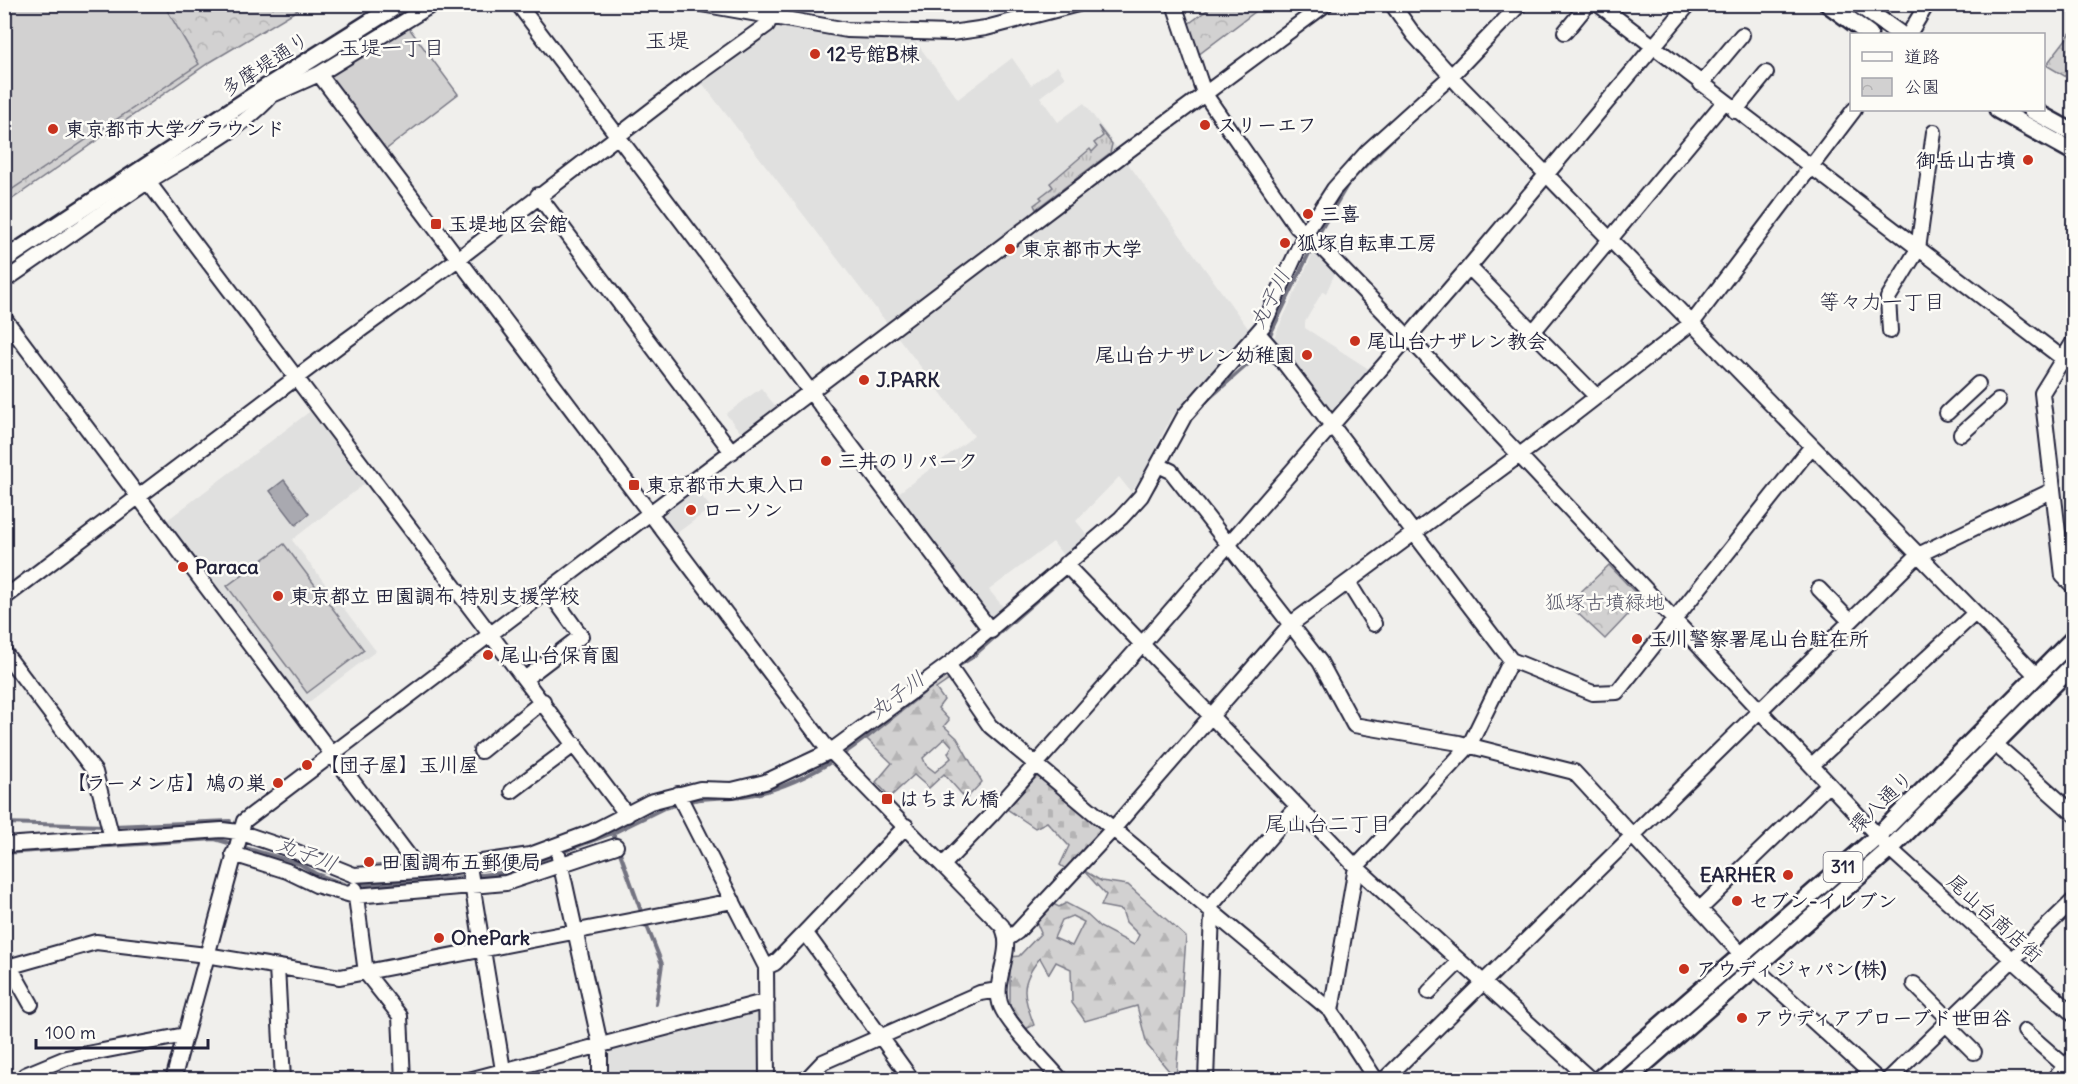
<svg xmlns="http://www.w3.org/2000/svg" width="2078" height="1084" viewBox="0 0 2078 1084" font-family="Delius,'Klee One',sans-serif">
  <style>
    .built { fill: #e0e0df }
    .grass { fill: url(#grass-tufts); stroke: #7a7a86; stroke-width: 1.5 }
    .forest { fill: url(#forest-firs); stroke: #7a7a86; stroke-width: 1.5; fill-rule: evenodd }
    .cemetery { fill: url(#cemetery-stones); stroke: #7a7a86; stroke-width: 1.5 }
    .park { fill: url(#park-crowns); stroke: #7a7a86; stroke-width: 1.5 }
    .garden { fill: #d2d1d1; stroke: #7a7a86; stroke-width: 1.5 }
    .water { fill: #a9a9b0; stroke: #737381; stroke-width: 1.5 }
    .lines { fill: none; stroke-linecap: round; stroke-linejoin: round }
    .stream { stroke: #737381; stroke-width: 4 }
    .minor-casing { stroke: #22223b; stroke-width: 18 }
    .major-casing { stroke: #22223b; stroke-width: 21 }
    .minor { stroke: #fdfcf7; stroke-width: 14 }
    .major { stroke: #fdfcf7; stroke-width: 16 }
    .poi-dot { fill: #c8321e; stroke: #fdfcf7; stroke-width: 2 }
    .labels { text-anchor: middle; stroke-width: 5; stroke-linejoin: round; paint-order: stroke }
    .shield { fill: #fdfcf7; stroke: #646373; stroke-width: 1.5 }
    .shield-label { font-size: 18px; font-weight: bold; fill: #22223b }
    .poi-label { font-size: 20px; font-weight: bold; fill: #22223b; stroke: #fdfcf7; text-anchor: start }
    .street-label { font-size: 20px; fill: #22223b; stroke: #fdfcf7 }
    .park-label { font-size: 20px; fill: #575768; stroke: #fdfcf7 }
    .neighbourhood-label { font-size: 21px; fill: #22223b; stroke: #fdfcf7 }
    .water-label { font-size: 21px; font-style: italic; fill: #58586a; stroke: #fdfcf7 }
    .quarter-label { font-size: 22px; fill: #22223b; stroke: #fdfcf7 }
  </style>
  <defs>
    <pattern id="grass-tufts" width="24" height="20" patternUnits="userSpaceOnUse" patternTransform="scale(1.5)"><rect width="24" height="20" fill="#d2d1d1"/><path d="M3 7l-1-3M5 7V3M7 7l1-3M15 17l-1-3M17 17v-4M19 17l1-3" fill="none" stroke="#b4b3b4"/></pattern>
    <pattern id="forest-firs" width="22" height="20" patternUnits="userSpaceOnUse" patternTransform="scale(1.5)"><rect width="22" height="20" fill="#d2d1d1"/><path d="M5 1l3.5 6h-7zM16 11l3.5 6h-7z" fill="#b4b3b4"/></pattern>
    <pattern id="cemetery-stones" width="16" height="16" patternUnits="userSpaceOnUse" patternTransform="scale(1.5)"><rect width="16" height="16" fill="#d2d1d1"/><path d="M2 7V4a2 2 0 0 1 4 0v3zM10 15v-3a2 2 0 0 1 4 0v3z" fill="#b4b3b4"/></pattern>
    <pattern id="park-crowns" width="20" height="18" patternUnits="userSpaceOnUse" patternTransform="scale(1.5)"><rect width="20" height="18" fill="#d2d1d1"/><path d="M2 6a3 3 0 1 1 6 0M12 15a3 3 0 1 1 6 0" fill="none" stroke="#b4b3b4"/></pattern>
  </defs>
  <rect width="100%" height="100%" fill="#f0efec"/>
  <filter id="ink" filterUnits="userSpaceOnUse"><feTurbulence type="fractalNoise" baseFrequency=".0167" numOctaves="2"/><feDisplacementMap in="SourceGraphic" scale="12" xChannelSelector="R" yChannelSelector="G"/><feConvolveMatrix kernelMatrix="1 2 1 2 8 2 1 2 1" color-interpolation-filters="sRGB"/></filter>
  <g filter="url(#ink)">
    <path class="built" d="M778 23 795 30 847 37 913 38 958 99 1012 58 1031 85 1057 66 1065 78 1040 97 1058 122 1084 103 1253 335 1171 417 1144 473 1131 492 1119 477 1076 521 1089 537 1065 558 1053 542 989 590 1005 609 991 622 893 497 974 436 699 79 770 24Z
      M1314 251 1335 273 1326 293 1322 292 1305 322V328L1372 371 1335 419 1272 342Z
      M761 388 780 412 745 438 726 414Z
      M317 406 372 478 292 540 376 651 305 705 166 521Z
      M696 489 711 508 673 536 658 517Z
      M762 1008 761 1079H606L605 1048Z"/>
    <path class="grass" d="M1098 126 1112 144 1110 153 1036 209 1034 205 1042 199 1040 197 1053 187 1050 183 1090 149 1092 152 1097 147 1094 143 1103 136Z"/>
    <path class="forest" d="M950 673 952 678 936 689 944 700 938 708 949 720 944 726 957 738 982 782 966 799 944 774 929 788 914 775 890 797 876 782 892 763 867 739ZM945 738 952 746 948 753 951 758 935 772 926 765 923 758Z
      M1083 870 1101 881 1128 885 1186 937 1176 1079 1147 1045 1137 1006 1085 1021 1072 1003 1071 969 1056 962 1049 974 1040 958C1019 984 1023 994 1034 1025L1026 1029 1010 1008V957L1019 956 1041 933 1035 919 1049 902 1059 907 1066 903 1085 913 1100 927 1134 945 1139 935 1126 922 1122 910 1101 906 1106 895ZM1072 916 1084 922 1072 946 1054 938 1062 920Z"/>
    <path class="cemetery" d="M1039 774 1104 827 1066 869 1060 865 1069 846 1047 822 1035 828 1007 809Z"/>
    <path class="park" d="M5 5H306L207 64 5 204Z
      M1214 5H1258L1260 8 1198 55 1187 25Z
      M2073 30V81L2046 65Z
      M1609 565 1642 600 1605 639 1568 604Z"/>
    <path class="garden" d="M5 4 164 5 199 64 5 194Z
      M406 24 458 94 384 151 328 78 329 73Z
      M284 544 364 650 307 693 227 586Z"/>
    <path class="water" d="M284 480 309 514 296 525 270 491Z"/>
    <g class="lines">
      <path class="stream" d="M1316 238 1349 182 1401 130
        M1268 339 1313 245
        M1205 402 1248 364 1264 345
        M1131 517C1150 497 1161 476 1173 451
        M953 669 971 658 1123 524
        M686 802C706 796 729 799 750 795 816 783 871 735 921 693
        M4 823 106 826
        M114 826 230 821
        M613 833 642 914
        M4 853 215 839 300 864 316 874 346 885 415 882 509 872 613 833 664 808 679 804
        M645 921 662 964 656 1004"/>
      <g class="minor-casing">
        <path id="minor" d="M518 4 991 631
          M701 4 847 30 951 33 986 28 1078 4
          M1174 4 1204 93 1297 227 1318 244 1408 337 1890 849 2074 1015
          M1392 4 1414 35 1460 86 2037 676
          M1598 4 2074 367
          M1565 32 1588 4
          M1909 34 1927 4
          M319 74 824 744 1002 926C1015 950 993 978 1000 1003 1005 1022 1047 1063 1061 1080
          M1701 84 1742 35
          M269 89 272 95 319 74 433 4
          M1735 111 1766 73
          M148 182 627 815
          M538 195 732 452
          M1469 267 1596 396
          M4 281C54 247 102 212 152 179 190 155 243 129 272 95
          M4 318 420 871
          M1890 331 1888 298 1918 249 1934 132
          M1533 332 1724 102
          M1258 333 1285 364 1511 660 1593 693 1617 692 1812 446
          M2074 341 2042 393 2063 576 2074 587
          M1947 413 1978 384
          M1961 434 1998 401
          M1158 465 1171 471 1320 662 1354 725 1459 743 1574 772 1742 955
          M1065 564 1356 867 1591 1080
          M1348 582 1374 624
          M1819 589 1850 621
          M4 598 341 344 458 259 696 76 767 25 771 17 773 4
          M4 652 95 772 112 838
          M948 665 990 726 1331 1011 1376 1080
          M526 678 581 636 548 590
          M1995 744 2074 814
          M481 751 543 701
          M1812 765 1975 613
          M512 791 575 744
          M678 794 766 967 767 1080
          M4 845 222 830 239 832 292 850 354 875 420 871 530 855 592 832 650 802 700 789 732 790 765 782 831 751 948 665 1121 518 1141 496 1185 415 1263 326 1305 234 1334 189 1368 151 1451 76 1520 4
          M233 854 287 871 316 885 355 896 506 883 616 846
          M559 857 600 1044V1080
          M943 865 991 815 1142 644 1469 267 1689 4
          M469 866 503 1070
          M355 889 366 973 400 1016 403 1080
          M1208 909 1297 806
          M1700 909 1829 784
          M805 932 912 1080
          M1007 939 1017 932 1113 829 1291 624 1564 422 1693 322 1854 110
          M10 967 31 1004
          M277 967 283 1080
          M766 967 775 963 805 932 906 826
          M4 968 96 942 206 955 340 977 733 901
          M1755 968 1878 1080
          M1914 984 1949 1019
          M1429 992 1460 961
          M1331 1011 1356 867 1469 746 1511 660
          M1945 1023 1974 1052
          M2025 1031 2065 1066
          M23 1080 25 1075 66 1058 185 1035
          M173 1080 244 821 1125 153 1326 4
          M469 1080 767 1001
          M806 1080 823 1062 980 993 998 990
          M1206 1080 1212 912
          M1384 1080 1918 555 2053 490
          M1888 1080 2074 900
          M2053 1080 2074 1057"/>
      </g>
      <g class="major-casing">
        <path id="major" d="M1828 4 1869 34
          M1858 4 1900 34
          M1998 110 2074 152
          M2032 110 2074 133
          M4 260 267 87 399 4
          M1598 1080 1878 836 2074 638
          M1626 1080 1890 849 2074 664"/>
      </g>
      <use href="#minor" class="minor"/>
      <use href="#major" class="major"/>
    </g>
  </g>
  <g class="poi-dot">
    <circle cx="815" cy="54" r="6"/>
    <circle cx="1205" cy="125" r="6"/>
    <circle cx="53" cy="129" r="6"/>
    <circle cx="2028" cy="160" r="6"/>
    <circle cx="1308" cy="214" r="6"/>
    <rect x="430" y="218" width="12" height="12" rx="3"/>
    <circle cx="1285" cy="243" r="6"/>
    <circle cx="1010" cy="249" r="6"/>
    <circle cx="1355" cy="341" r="6"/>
    <circle cx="1307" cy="355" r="6"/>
    <circle cx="864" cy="380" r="6"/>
    <circle cx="826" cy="461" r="6"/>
    <rect x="628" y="479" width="12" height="12" rx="3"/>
    <circle cx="691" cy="510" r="6"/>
    <circle cx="183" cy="567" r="6"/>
    <circle cx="278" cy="596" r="6"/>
    <circle cx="1637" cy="639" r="6"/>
    <circle cx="488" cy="655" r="6"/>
    <circle cx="307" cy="765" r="6"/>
    <circle cx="278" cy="783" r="6"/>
    <rect x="881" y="793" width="12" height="12" rx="3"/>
    <circle cx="369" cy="862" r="6"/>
    <circle cx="1788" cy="875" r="6"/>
    <circle cx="1737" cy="901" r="6"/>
    <circle cx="439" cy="938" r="6"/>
    <circle cx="1684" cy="969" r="6"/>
    <circle cx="1742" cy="1018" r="6"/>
  </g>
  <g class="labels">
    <rect class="shield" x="1823.5" y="852" width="39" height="30" rx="4.5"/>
    <g class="shield-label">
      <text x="1843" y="873">311</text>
    </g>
    <g class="poi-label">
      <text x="827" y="61">12号館B棟</text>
      <text x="1217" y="132">スリーエフ</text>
      <text x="65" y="136">東京都市大学グラウンド</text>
      <text x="2016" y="167" text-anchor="end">御岳山古墳</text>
      <text x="1320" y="221">三喜</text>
      <text x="448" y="231">玉堤地区会館</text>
      <text x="1297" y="250">狐塚自転車工房</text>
      <text x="1022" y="256">東京都市大学</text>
      <text x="1367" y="348">尾山台ナザレン教会</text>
      <text x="1295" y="362" text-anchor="end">尾山台ナザレン幼稚園</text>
      <text x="876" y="387">J.PARK</text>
      <text x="838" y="468">三井のリパーク</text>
      <text x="646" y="492">東京都市大東入口</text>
      <text x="703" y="517">ローソン</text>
      <text x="195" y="574">Paraca</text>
      <text x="290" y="603">東京都立 田園調布 特別支援学校</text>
      <text x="1649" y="646">玉川警察署尾山台駐在所</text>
      <text x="500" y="662">尾山台保育園</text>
      <text x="319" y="772">【団子屋】玉川屋</text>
      <text x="266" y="790" text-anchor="end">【ラーメン店】鳩の巣</text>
      <text x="899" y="806">はちまん橋</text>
      <text x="381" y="869">田園調布五郵便局</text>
      <text x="1776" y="882" text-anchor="end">EARHER</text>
      <text x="1749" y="908">セブン-イレブン</text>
      <text x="451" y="945">OnePark</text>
      <text x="1696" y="976">アウディジャパン(株)</text>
      <text x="1754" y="1025">アウディアプローブド世田谷</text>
    </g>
    <g class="street-label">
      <text transform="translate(265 64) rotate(-33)" y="7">多摩堤通り</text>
      <text transform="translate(1881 802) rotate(-44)" y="7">環八通り</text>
      <text transform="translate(1995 918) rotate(42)" y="7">尾山台商店街</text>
    </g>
    <g class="park-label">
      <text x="1605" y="609">狐塚古墳緑地</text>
    </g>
    <g class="neighbourhood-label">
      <text x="392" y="55">玉堤一丁目</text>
      <text x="1882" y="309">等々力一丁目</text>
      <text x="1328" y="831">尾山台二丁目</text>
    </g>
    <g class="water-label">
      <text transform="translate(1270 299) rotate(-63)" y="7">丸子川</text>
      <text transform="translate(897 695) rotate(-37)" y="7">丸子川</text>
      <text transform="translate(307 854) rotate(21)" y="7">丸子川</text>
    </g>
    <g class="quarter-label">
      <text x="667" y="48">玉堤</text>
    </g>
  </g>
  <rect width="2078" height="1084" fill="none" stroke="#fdfcf7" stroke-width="24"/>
  <rect x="12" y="12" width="2054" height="1060" fill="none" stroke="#22223b" stroke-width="2" filter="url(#ink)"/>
  <rect x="1850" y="33" width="195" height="78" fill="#fdfcf7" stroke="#a5a5ac" stroke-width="1.5"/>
  <rect x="1862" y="52" width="30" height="9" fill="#fdfcf7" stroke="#a5a5ac" stroke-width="1.5"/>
  <text x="1904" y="63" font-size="18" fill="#22223b">道路</text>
  <rect x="1862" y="78" width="30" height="18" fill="url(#park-crowns)" stroke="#a5a5ac" stroke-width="1.5"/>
  <text x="1904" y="93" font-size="18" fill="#22223b">公園</text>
  <path d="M36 1039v9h172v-9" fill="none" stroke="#22223b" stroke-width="3"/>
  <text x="45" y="1039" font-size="18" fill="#22223b" stroke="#fdfcf7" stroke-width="4.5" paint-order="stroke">100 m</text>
</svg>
